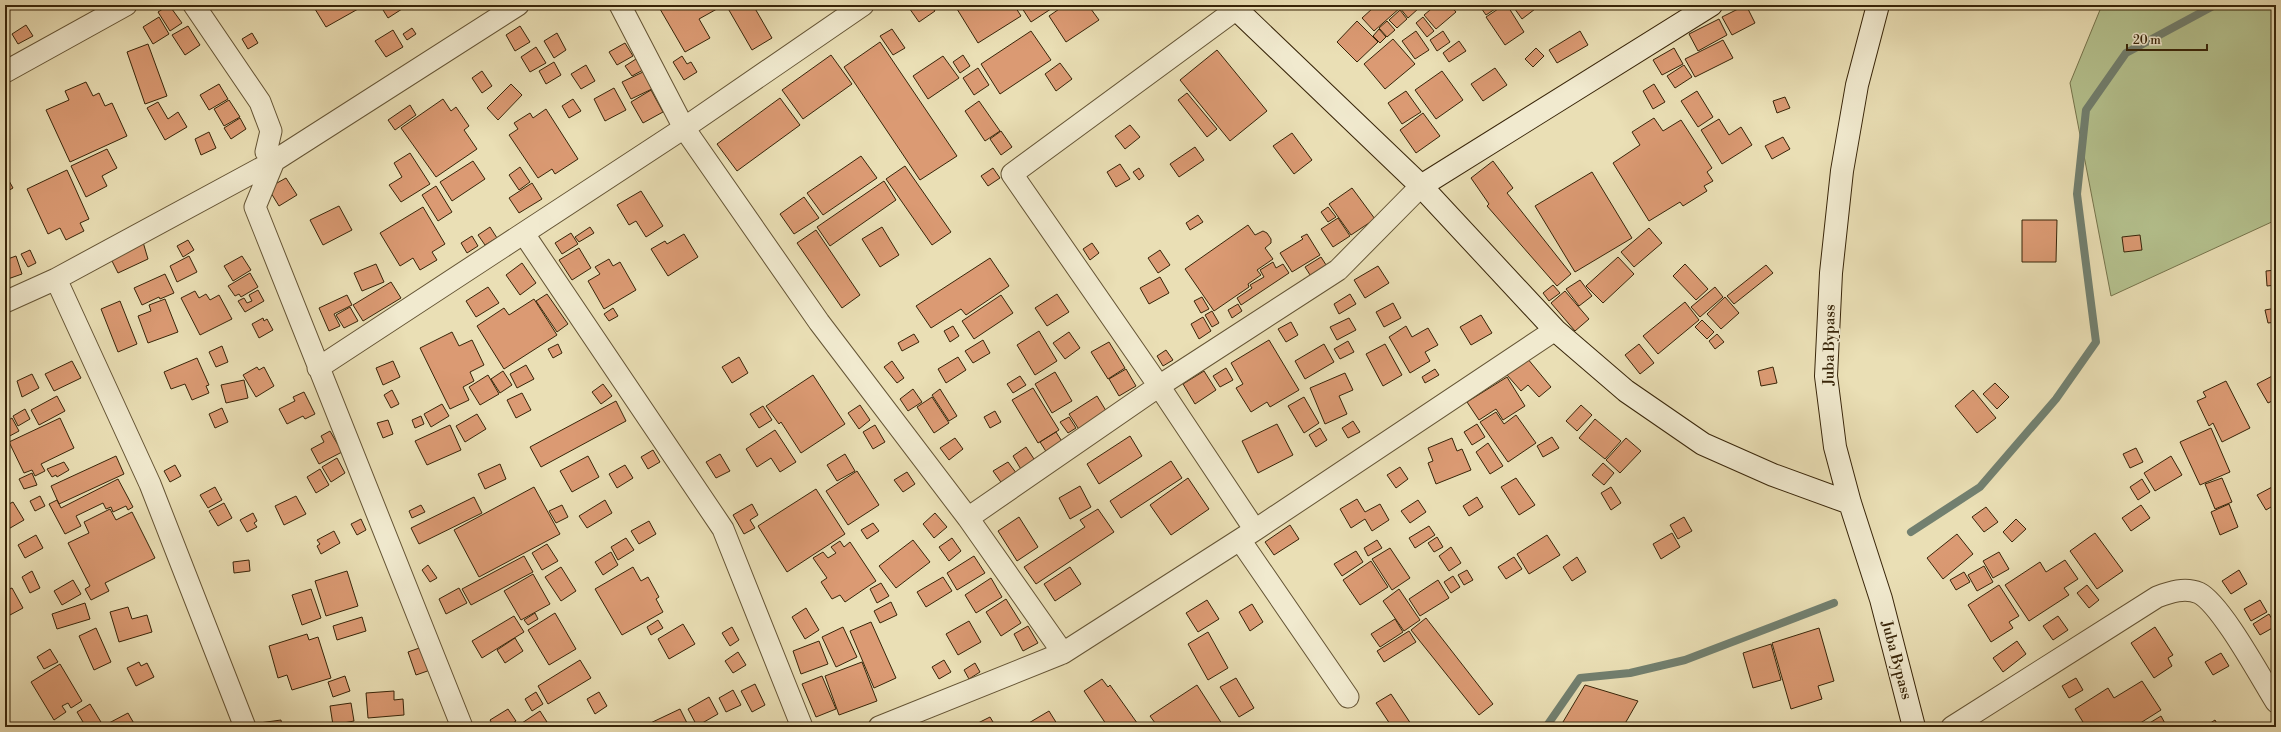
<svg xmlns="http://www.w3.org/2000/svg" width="2281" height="732" viewBox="0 0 2281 732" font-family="'Libre Bodoni',serif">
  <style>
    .green { fill: #b5c28f; stroke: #76744c }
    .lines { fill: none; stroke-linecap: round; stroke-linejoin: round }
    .stream { stroke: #728070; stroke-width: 8 }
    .building { fill: #db9a73; stroke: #382509 }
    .street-casing { stroke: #645434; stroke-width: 23 }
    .secondary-casing { stroke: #382509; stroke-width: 24 }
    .street { stroke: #f1eacf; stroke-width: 21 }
    .secondary { stroke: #f1eacf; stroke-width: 22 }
    .labels { text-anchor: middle; stroke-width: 3; stroke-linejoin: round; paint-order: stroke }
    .street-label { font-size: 15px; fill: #382509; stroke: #f1eacf }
  </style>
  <rect width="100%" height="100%" fill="#eadfb5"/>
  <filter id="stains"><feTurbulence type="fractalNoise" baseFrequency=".005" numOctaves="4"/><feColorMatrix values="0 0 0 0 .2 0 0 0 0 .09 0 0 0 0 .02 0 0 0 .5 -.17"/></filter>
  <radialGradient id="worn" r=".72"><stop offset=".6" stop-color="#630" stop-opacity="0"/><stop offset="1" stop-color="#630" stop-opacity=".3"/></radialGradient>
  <path class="green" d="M2102 5H2276V220L2111 296 2070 83Z"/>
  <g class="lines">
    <path class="stream" d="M1911 532 1980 487 2056 399 2096 342 2077 194 2086 110 2126 53 2215 5
      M1546 727 1580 678 1630 673 1685 660 1834 603"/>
  </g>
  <path class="building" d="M169 5 182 23 170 31 158 12Z
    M322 5H356L358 9 326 27 315 9Z
    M380 5H400L402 9 388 18Z
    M667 5H724L699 19 710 38 685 52 660 9Z
    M726 5H753L772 38 752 50Z
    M907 5H931L935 11 919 22Z
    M963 5H1014L1021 16 978 43 957 9Z
    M1020 5H1057L1031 22Z
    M1065 5H1088L1099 20 1066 42 1049 16Z
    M1370 5H1400L1401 7 1374 31 1362 18 1373 8Z
    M1404 5H1417L1419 8 1408 18 1400 8Z
    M1436 5H1450L1456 12 1436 29 1424 15Z
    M1479 5H1501L1486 15Z
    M1504 5H1507L1524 32 1505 45 1486 17Z
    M1512 5H1538L1539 6 1522 19Z
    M1746 5 1755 23 1732 35 1722 17Z
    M1400 10 1407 19 1397 28 1389 20Z
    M159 17 169 34 153 44 143 27Z
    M1423 17 1434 31 1427 37 1416 23Z
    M1719 19 1727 35 1698 51 1689 34Z
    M1357 21 1378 42 1357 62 1337 42Z
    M1387 21 1395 30 1387 37 1379 28Z
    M26 25 33 36 18 44 12 34Z
    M188 26 200 45 185 55 172 35Z
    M520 26 530 42 515 51 506 35Z
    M412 28 416 34 407 40 403 34Z
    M892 29 905 48 893 55 880 36Z
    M1379 29 1386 37 1380 43 1373 36Z
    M393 30 403 47 386 57 375 41Z
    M1031 31 1051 60 1000 94 981 64Z
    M1416 31 1429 50 1415 59 1402 41Z
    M1443 31 1450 42 1437 51 1430 40Z
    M1580 31 1588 45 1557 63 1549 50Z
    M252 33 258 43 248 49 242 39Z
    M557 33 566 50 554 58 544 41Z
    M1393 39 1415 64 1385 89 1364 64Z
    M1723 40 1733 58 1695 77 1685 59Z
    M1459 41 1466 51 1449 62 1443 53Z
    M880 42 957 156 920 180 844 67Z
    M625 43 633 56 617 65 609 52Z
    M148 44 167 96 145 104 127 52Z
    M536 47 546 63 530 72 521 57Z
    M1536 48 1544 56 1533 67 1525 59Z
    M1674 48 1683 64 1662 75 1653 60Z
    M1217 50 1267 111 1230 141 1180 80Z
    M831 55 852 84 803 119 782 90Z
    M963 55 970 66 960 73 953 62Z
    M682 56 687 64 691 62 697 72 684 80 673 62Z
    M943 56 959 78 928 99 913 76Z
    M636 59 643 70 632 76 625 66Z
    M554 62 561 75 546 84 539 71Z
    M1060 63 1072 79 1056 91 1045 74Z
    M586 65 595 81 581 89 571 74Z
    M1684 65 1692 77 1675 88 1667 76Z
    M978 68 989 85 974 95 963 78Z
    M1495 68 1507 85 1483 101 1471 84Z
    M482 71 492 86 482 93 472 78Z
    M1442 71 1463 100 1436 119 1415 90Z
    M643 72 652 89 631 99 622 82Z
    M86 82 93 96 99 93 105 106 112 103 127 136 70 162 46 110 69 100 65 91Z
    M219 84 228 99 209 110 200 95Z
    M511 84 522 95 498 120 487 108Z
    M1654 84 1665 102 1653 109 1643 91Z
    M614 88 626 110 605 121 594 99Z
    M651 90 663 112 643 123 631 102Z
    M1406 91 1421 112 1402 124 1388 103Z
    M1697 91 1713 117 1698 127 1681 101Z
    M1187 93 1217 129 1207 137 1178 100Z
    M1785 97 1790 108 1777 113 1773 101Z
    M780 98 800 125 737 171 717 144Z
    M443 99 451 111 456 107 469 126 464 130 477 149 436 177 401 128Z
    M573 99 581 111 569 118 562 106Z
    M229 100 240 117 224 126 214 109Z
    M979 101 1000 131 985 141 965 111Z
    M158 102 168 119 178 112 187 127 165 140 147 108Z
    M410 105 416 115 395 130 388 120Z
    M546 109 578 159 555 174 552 169 538 178 509 135 518 129 514 123 530 113 533 118Z
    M1423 113 1440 136 1416 153 1400 130Z
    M240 118 246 129 231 139 224 128Z
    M1654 118 1663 131 1681 120 1712 168 1707 172 1713 181 1704 186 1707 191 1683 206 1680 202 1649 221 1613 163 1640 145 1632 132Z
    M1719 119 1729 135 1741 127 1752 145 1722 164 1701 130Z
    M1130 125 1140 137 1125 149 1115 136Z
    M1001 131 1012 147 1001 155 990 139Z
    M209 132 216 148 201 155 195 139Z
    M1292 133 1312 160 1294 174 1273 146Z
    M1783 137 1790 149 1772 159 1765 146Z
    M1195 147 1204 160 1179 177 1170 164Z
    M107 149 117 168 102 176 107 186 86 197 71 166Z
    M410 153 430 184 401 202 389 185 402 177 394 163Z
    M861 156 877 178 823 215 807 193Z
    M473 161 485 179 452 201 440 182Z
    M1493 161 1513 188 1507 193 1571 274 1557 286 1487 206 1489 204 1471 178Z
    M1120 164 1130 179 1116 187 1107 172Z
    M905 166 951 232 932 245 886 179Z
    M520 167 530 182 519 190 509 175Z
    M993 168 1000 178 988 186 981 176Z
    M1139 168 1144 176 1139 180 1133 172Z
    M67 170 89 219 80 223 84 231 66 240 60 228 48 234 27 189Z
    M1592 172 1632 238 1575 272 1535 206Z
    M286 178 297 195 279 206 268 188Z
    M8 179 13 188 6 192 5 181Z
    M884 181 896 200 830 246 817 227Z
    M532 183 542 199 519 213 509 198Z
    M436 186 452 212 438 221 422 195Z
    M1352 188 1375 219 1351 235 1329 204Z
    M641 191 663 226 646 237 636 221 629 225 617 205Z
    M804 197 819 218 794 234 780 214Z
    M339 206 352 230 323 245 310 220Z
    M423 207 445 244 432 252 437 260 420 270 413 258 400 266 380 233Z
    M1328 207 1336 217 1328 222 1321 212Z
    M1198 215 1203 222 1190 230 1186 223Z
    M1338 218 1350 236 1333 247 1321 229Z
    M2022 220H2057L2056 262H2022Z
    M1248 225 1255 235 1263 231 1267 233 1271 239V243L1265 248 1273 259 1257 270 1261 275 1248 284 1249 287 1214 311 1185 269Z
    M490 227 497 238 485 245 478 235Z
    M590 227 594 233 579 242 575 237Z
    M882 227 899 255 880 267 862 239Z
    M1649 228 1662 243 1634 267 1621 252Z
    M816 230 860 295 842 308 797 243Z
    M571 233 578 244 562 254 555 243Z
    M684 234 698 257 668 276 651 249 665 241 667 244Z
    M1307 234 1320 255 1292 272 1280 253 1303 239 1301 237Z
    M2140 235 2142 250 2124 252 2122 237Z
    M472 236 478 246 467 253 461 243Z
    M188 240 194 250 183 257 177 246Z
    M143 242 148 259 118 273 110 257Z
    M1092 243 1099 253 1090 260 1083 249Z
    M579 248 591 268 572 280 559 260Z
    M30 250 36 263 28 267 21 254Z
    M1160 250 1170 265 1158 273 1148 258Z
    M16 256 22 274 5 280V260Z
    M189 256 197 272 177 282 170 266Z
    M242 256 251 270 233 281 224 266Z
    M1321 257 1328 268 1312 278 1305 267Z
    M1618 257 1634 274 1603 303 1586 286Z
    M990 258 1009 286 966 315 961 309 931 328 916 306Z
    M609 259 613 266 620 262 636 290 604 309 588 281 600 274 595 267Z
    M1273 262 1276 268 1283 264 1289 273 1241 305 1237 298 1252 288 1250 285 1264 277 1260 270Z
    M522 263 536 283 520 295 506 275Z
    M376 264 384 282 362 291 354 273Z
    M1685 264 1708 289 1696 300 1673 276Z
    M1766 265 1773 273 1734 304 1727 296Z
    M1378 266 1389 283 1365 298 1354 280Z
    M2276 270V285L2267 286 2266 271Z
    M250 273 258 287 241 297 239 294 235 296 228 286Z
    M165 274 174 293 160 299 159 297 142 305 134 288Z
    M1160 277 1169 293 1149 304 1140 288Z
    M1580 280 1592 296 1579 306 1566 289Z
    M391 282 401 298 363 321 353 305Z
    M1553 285 1560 293 1549 301 1543 293Z
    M488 287 499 303 476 317 466 301Z
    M1715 287 1723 297 1700 317 1691 307Z
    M258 290 264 301 245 312 238 301 244 298 247 303 252 301 249 295Z
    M195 291 199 298 206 294 210 300 219 295 232 319 200 335 181 298Z
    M1565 291 1589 319 1575 331 1551 303Z
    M547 294 568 324 557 332 536 301Z
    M1057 294 1069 312 1047 326 1035 308Z
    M1350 294 1356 304 1339 314 1334 304Z
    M347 295 352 305 334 314 340 326 329 331 319 308Z
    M1001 295 1013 313 974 339 962 321Z
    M1202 297 1209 309 1201 313 1194 301Z
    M1725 297 1739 313 1721 329 1707 314Z
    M165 299 178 332 148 343 138 316 151 311 149 305Z
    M534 299 557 335 504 369 477 326 504 308 509 315Z
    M120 301 137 344 118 352 101 309Z
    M1685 302 1699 320 1658 354 1643 336Z
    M1393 303 1401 318 1384 327 1376 312Z
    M1238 304 1242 311 1232 318 1228 310Z
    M350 307 358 321 344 328 336 315Z
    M613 308 618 316 609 321 604 314Z
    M2276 308V322L2268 323 2265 310Z
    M1212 311 1219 323 1212 327 1205 315Z
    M1481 315 1492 333 1471 345 1460 327Z
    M1203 317 1211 331 1199 339 1191 324Z
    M263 318 264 321 267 319 273 330 259 338 252 324Z
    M1349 318 1356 330 1337 340 1330 327Z
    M1702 320 1714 332 1707 339 1695 327Z
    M1291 322 1298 335 1286 342 1278 329Z
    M953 326 959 336 950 342 944 331Z
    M1406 326 1412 337 1428 328 1438 345 1425 352 1430 361 1410 373 1389 337Z
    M1039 331 1057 361 1035 375 1017 345Z
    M452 332 459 346 472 340 484 365 470 372 474 381 463 387 469 400 450 409 420 348Z
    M1069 332 1080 348 1065 359 1053 343Z
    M914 334 919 342 902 351 898 343Z
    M1717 334 1724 342 1715 349 1709 341Z
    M983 340 990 353 973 363 965 351Z
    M1269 340 1299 390 1270 407 1267 402 1251 412 1236 388 1243 384 1231 363Z
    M1348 341 1354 352 1340 359 1334 349Z
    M1109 342 1125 368 1108 379 1091 352Z
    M558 344 562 353 553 358 548 349Z
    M1324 344 1334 362 1305 379 1295 361Z
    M1385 344 1402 375 1383 386 1366 354Z
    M1639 344 1654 363 1640 374 1625 355Z
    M222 346 228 362 216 367 209 352Z
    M1166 350 1173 360 1163 366 1157 356Z
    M739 357 748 373 732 383 722 367Z
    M958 357 966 370 946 383 938 369Z
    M197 358 209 385 206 386 209 393 192 400 185 384 171 389 164 372Z
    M1527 358 1551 387 1539 397 1528 385 1521 391 1507 375Z
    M72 361 81 378 54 391 45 374Z
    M393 361 400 377 383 385 376 368Z
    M892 361 904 378 897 383 884 367Z
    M526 365 534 379 517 388 510 374Z
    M257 367 259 370 264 367 274 386 256 397 243 375Z
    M1773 367 1777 383 1761 386 1758 371Z
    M1226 368 1233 380 1220 387 1213 376Z
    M1126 369 1136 386 1119 396 1109 379Z
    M1435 369 1439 375 1425 383 1422 377Z
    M503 371 512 385 500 393 491 379Z
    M1204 371 1216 390 1195 404 1183 384Z
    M1055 372 1072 401 1052 413 1035 384Z
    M1345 373 1353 390 1339 396 1347 414 1325 424 1310 388Z
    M32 374 39 388 22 397 17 381Z
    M2276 374V399L2268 403 2257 384Z
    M488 375 499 394 480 405 469 387Z
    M813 375 845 424 801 453 781 422 779 424 766 406Z
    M1020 376 1026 385 1013 393 1007 384Z
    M1507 377 1525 406 1503 420 1496 409 1479 420 1467 402Z
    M244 380 248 398 226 403 221 385Z
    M2226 381 2250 428 2222 442 2213 423 2209 426 2197 401 2206 397 2203 392Z
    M1995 383 2009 397 1997 409 1983 394Z
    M603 384 612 396 601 404 592 392Z
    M1033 388 1059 430 1038 443 1012 400Z
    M913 389 922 402 908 411 900 399Z
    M940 389 957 416 949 421 932 395Z
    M392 390 399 404 391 408 384 395Z
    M1973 390 1996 418 1977 433 1955 406Z
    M304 392 315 414 305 419 303 416 287 424 279 409 295 401 293 397Z
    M522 393 531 410 516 418 507 400Z
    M57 396 65 411 39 425 31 410Z
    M1097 396 1108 414 1080 431 1069 414Z
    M932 397 949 423 934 433 917 407Z
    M1304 397 1319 423 1304 433 1288 406Z
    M616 401 626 421 541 467 530 447Z
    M442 404 449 416 431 427 424 414Z
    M860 405 870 420 859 429 848 413Z
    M1581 405 1592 415 1577 431 1566 421Z
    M763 406 772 420 759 428 750 414Z
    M222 408 228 422 215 428 209 414Z
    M25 409 30 419 18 426 13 416Z
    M995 411 1001 422 990 428 984 417Z
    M1496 412 1504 424 1516 415 1536 443 1508 462 1480 422Z
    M477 414 486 429 465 442 456 426Z
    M421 416 424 424 415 428 412 420Z
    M1069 417 1076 428 1068 433 1060 422Z
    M12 418 19 431 6 438 5 422Z
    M60 418 74 448 41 464 45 471 35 476 32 470 24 473 9 442Z
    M1595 419 1621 441 1605 459 1579 438Z
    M388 420 393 434 383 438 377 423Z
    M1353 421 1360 432 1348 438 1342 428Z
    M1277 424 1293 455 1258 473 1242 441Z
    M1477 424 1485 437 1472 445 1464 432Z
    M450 425 461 450 427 465 415 441Z
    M875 425 885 442 873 449 863 432Z
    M1320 428 1327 440 1316 447 1309 435Z
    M2211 428 2230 472 2200 485 2180 442Z
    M775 430 796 462 780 472 771 458 757 467 746 449Z
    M330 431 342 452 319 464 311 449 324 442 321 436Z
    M1056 432 1063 443 1047 453 1040 442Z
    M1130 436 1142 456 1099 484 1087 464Z
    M1552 437 1559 448 1543 457 1537 446Z
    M955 438 963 449 949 460 940 448Z
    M1452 438 1457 451 1462 449 1471 470 1436 484 1428 463 1433 461 1428 448Z
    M1626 438 1641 451 1620 473 1606 460Z
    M1488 443 1503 466 1490 474 1476 452Z
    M1026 447 1036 462 1022 471 1013 456Z
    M2136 448 2143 462 2130 468 2123 454Z
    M653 450 660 462 648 469 641 457Z
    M720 454 730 471 716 478 706 462Z
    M845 454 855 471 837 481 827 465Z
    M116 456 124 474 59 504 51 486Z
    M588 456 599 477 572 492 560 471Z
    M2171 456 2182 475 2155 491 2144 473Z
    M337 458 345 473 331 482 322 467Z
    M1171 461 1182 478 1121 518 1110 501Z
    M64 462 69 470 57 477 56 475 52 477 47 469Z
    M1008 462 1017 474 1003 485 993 471Z
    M1603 463 1614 473 1604 485 1592 475Z
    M500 464 506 479 485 489 478 474Z
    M175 465 181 476 170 482 164 471Z
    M625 465 633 478 617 488 609 474Z
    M1400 467 1408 479 1396 488 1387 475Z
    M320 469 329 485 316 493 307 477Z
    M857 471 879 505 848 525 826 491Z
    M907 472 915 484 903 492 894 480Z
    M32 473 37 485 24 489 19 479Z
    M1188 478 1209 509 1171 535 1150 505Z
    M1516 478 1535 505 1519 515 1501 487Z
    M2222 478 2232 502 2215 509 2205 484Z
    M118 479 133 507 128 510 126 506 113 512 111 507 106 509 103 503 76 516 81 526 65 534 49 504 57 500 61 508Z
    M2142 479 2150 492 2138 500 2130 487Z
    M1080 486 1091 507 1070 519 1059 498Z
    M2274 486 2276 490V504L2266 510 2257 495Z
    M215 487 222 500 208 508 200 495Z
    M534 487 560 534 479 577 454 530Z
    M1611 487 1621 503 1611 510 1601 493Z
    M816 489 845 534 787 572 758 526Z
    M40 496 45 506 35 511 30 501Z
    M296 496 306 514 284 525 275 506Z
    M474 497 482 513 419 544 411 528Z
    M1477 497 1483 507 1469 516 1463 506Z
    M1357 499 1365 512 1380 504 1389 520 1372 531 1365 519 1351 528 1340 509Z
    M605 500 612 513 587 528 579 516Z
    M1418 500 1426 512 1410 523 1401 511Z
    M13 502 24 520 5 531V506Z
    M224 503 232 518 218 526 209 511Z
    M752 504 758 515 750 520 755 528 744 534 733 515Z
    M2229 504 2238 527 2220 535 2211 512Z
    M421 505 425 512 412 518 409 511Z
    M562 505 568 517 556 523 549 511Z
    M2141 505 2150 518 2131 531 2122 518Z
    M1986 507 1998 522 1984 532 1972 517Z
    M110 509 116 520 132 512 155 558 105 583 109 591 91 600 85 589 90 586 68 543 89 533 84 522Z
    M1098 509 1114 532 1036 584 1024 567 1085 527 1080 520Z
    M253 513 257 521 254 523 257 527 247 532 240 520Z
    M935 513 947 527 934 538 923 524Z
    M1019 517 1038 547 1017 561 998 531Z
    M1684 517 1692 531 1678 539 1670 525Z
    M361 519 366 530 357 535 351 524Z
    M2016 519 2026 529 2012 542 2003 532Z
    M649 521 656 534 639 544 631 531Z
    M873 523 879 531 867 539 861 530Z
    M1290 525 1299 539 1274 555 1265 542Z
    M1429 526 1435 535 1415 548 1409 538Z
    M334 531 340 543 321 554 317 546 320 544 317 540Z
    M1672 533 1680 547 1661 559 1653 544Z
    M2095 533 2123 571 2097 589 2070 551Z
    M1957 534 1973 554 1943 579 1927 558Z
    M36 535 43 548 25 558 18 545Z
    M1547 535 1560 555 1529 574 1517 554Z
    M1437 537 1443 547 1434 552 1428 543Z
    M626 538 634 550 618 560 611 547Z
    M952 538 961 551 949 561 939 547Z
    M913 540 930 562 896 588 879 566Z
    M1377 540 1382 548 1368 556 1364 548Z
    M840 541 844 547 850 542 876 581 845 602 840 595 832 599 821 582 827 578 813 558 823 552 828 558 836 553 831 547Z
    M547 544 558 561 542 570 532 553Z
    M1451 547 1461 563 1449 571 1439 556Z
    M1390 548 1410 578 1392 590 1372 559Z
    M1356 551 1363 562 1342 576 1334 564Z
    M611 552 618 565 603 575 595 562Z
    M1999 552 2009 569 1993 578 1983 561Z
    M524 556 533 572 471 605 462 589Z
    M974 556 985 573 957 590 947 573Z
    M1514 557 1522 569 1506 579 1498 567Z
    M1577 557 1586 572 1572 581 1563 567Z
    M249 560 250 571 234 573 233 562Z
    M2065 560 2078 579 2064 588 2069 595 2029 621 2005 585 2040 562 2046 572Z
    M1371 561 1388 587 1360 605 1343 580Z
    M428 565 437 578 430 582 422 570Z
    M1984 566 1993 582 1977 591 1968 575Z
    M561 567 576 591 561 601 545 577Z
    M633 567 641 581 648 577 659 597 656 599 663 612 622 635 595 589Z
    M1070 567 1081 584 1055 601 1044 584Z
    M1467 570 1473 580 1464 585 1458 575Z
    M2239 570 2247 584 2231 594 2222 581Z
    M32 571 40 588 30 593 22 577Z
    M347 571 358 606 326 616 315 581Z
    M1964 572 1970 582 1956 590 1950 580Z
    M533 574 550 604 521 620 504 591Z
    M1453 576 1460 587 1451 593 1444 582Z
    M943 577 952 591 926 607 917 592Z
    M991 578 1002 597 976 613 965 595Z
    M73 580 81 594 62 605 54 591Z
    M1438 580 1449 598 1420 616 1409 599Z
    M881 583 889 596 877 603 870 589Z
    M1999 585 2019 616 2009 622 2013 628 1991 642 1968 605Z
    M2087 585 2099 600 2089 608 2077 593Z
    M12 588 23 608 10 615 5 607V591Z
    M459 588 467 603 446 614 439 599Z
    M311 589 321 618 302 625 292 595Z
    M1399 589 1420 620 1404 631 1383 601Z
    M1006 599 1021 623 1001 636 986 612Z
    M1207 600 1219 619 1198 632 1186 613Z
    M2260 600 2267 612 2251 621 2244 609Z
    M891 602 897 615 880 623 874 611Z
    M85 603 90 619 57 629 52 614Z
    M1252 604 1263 622 1250 631 1239 612Z
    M128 607 132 619 147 615 152 632 119 642 110 612Z
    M806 608 819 630 805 639 792 617Z
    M535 613 538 619 528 625 524 620Z
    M555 613 576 649 549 665 528 630Z
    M2269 614 2276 626 2260 635 2253 624Z
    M514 616 524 632 482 658 472 641Z
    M2058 616 2068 630 2053 640 2043 626Z
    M362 617 366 631 337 640 333 626Z
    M1426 618 1493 704 1479 715 1411 630Z
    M1395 619 1403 632 1380 647 1371 634Z
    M658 620 663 628 651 635 647 627Z
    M969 621 981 642 958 655 946 634Z
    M871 622 896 678 874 688 850 631Z
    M683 624 695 644 669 659 658 639Z
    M1028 626 1038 643 1023 651 1014 634Z
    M732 627 739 640 730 646 722 633Z
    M843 627 857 657 836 667 822 637Z
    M2155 627 2173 655 2168 658 2172 666 2154 678 2131 643Z
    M96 628 111 662 94 670 79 636Z
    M1819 628 1834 681 1818 686 1822 699 1791 709 1772 643Z
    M1409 631 1416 642 1384 662 1377 651Z
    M1208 632 1228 668 1208 680 1188 644Z
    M307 634 309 640 318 637 331 678 292 690 287 675 278 678 269 646Z
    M515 638 523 651 505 663 497 650Z
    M819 641 828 664 801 674 793 651Z
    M2017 641 2026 654 2003 672 1993 658Z
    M1771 644 1781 680 1753 688 1743 653Z
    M428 645 436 668 416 675 408 652Z
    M50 649 58 662 44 669 37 657Z
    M738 652 746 665 733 673 725 661Z
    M2221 653 2229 666 2213 675 2205 662Z
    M580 660 591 678 548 704 538 686Z
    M944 660 951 672 939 679 932 667Z
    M139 662 141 666 147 663 154 677 136 686 127 668Z
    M862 662 877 701 839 715 825 676Z
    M975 663 980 672 969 679 964 670Z
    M60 664 82 701 71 708 68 703 62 706 66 712 54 720 31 682Z
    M345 676 350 691 333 697 328 682Z
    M822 676 836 709 816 717 802 684Z
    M1236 678 1254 708 1239 717 1220 687Z
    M2076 678 2083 690 2069 698 2062 686Z
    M1102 679 1108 687 1110 685 1140 727H1108L1084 691Z
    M2142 681 2161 710 2134 727H2086L2075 709 2108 688 2114 698Z
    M755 684 765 705 752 712 741 691Z
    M1197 685 1224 727H1158L1150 716Z
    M1585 685 1638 701 1623 727H1560Z
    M733 690 741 705 726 712 719 698Z
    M394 691V700L403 699 404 715 368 718 366 693Z
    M536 692 543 704 532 711 525 699Z
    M599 692 607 706 595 714 587 699Z
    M1391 694 1413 727H1392L1376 703Z
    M709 697 718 714 697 726 688 709Z
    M351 703 354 721 333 725 330 706Z
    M90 704 104 727H86L77 712Z
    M508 709 516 721 506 727H494L490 720Z
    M680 709 689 727H642Z
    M540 711 547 722 538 727H516Z
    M1049 711 1059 727H1022Z
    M128 713 136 727H112L109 723Z
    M2161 716 2167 727H2143Z
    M990 717 996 727H980L978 723Z
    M281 720 282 727H259V723Z
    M2215 720 2219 727H2204Z"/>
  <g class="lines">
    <g class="street-casing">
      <path id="street" d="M194 5 260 102 271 131 266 152 274 161 255 207 462 727
        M620 5 684 128 819 322 968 518 1063 653 1255 530 1555 330
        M1242 5 1012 174 1159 386 1255 530
        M5 72 126 5
        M524 234 723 529 802 727
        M56 279 150 484 245 727
        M5 302 56 279 274 161 518 5
        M318 368 684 128 863 5
        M968 518 1159 386 1338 270 1421 186
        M1240 540 1348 697
        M879 727 1063 653
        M1952 727 2157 597C2170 592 2185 587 2199 593 2221 604 2261 678 2276 702"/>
    </g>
    <g class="secondary-casing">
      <path id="secondary" d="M1232 5 1421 186 1555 330 1626 391 1703 444 1773 475 1850 503
        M1878 5 1857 85 1842 171 1831 273 1826 376 1835 447 1850 503 1881 599 1914 727
        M1421 186 1711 5"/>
    </g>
    <use href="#street" class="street"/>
    <use href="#secondary" class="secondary"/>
  </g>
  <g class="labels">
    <g class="street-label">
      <text transform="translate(1829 345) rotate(-89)" y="5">Juba Bypass</text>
      <text transform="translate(1897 660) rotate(75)" y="5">Juba Bypass</text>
    </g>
  </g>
  <rect width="2281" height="732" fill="none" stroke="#eadfb5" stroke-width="20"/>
  <rect x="6" y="6" width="2269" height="720" fill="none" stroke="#382509" stroke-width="2"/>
  <rect x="10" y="10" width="2261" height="712" fill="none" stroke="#382509"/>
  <path d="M2127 44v6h80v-6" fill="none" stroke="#382509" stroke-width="2"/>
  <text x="2133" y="44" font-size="12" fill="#382509" stroke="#f1eacf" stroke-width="3" paint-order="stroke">20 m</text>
  <rect width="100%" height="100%" filter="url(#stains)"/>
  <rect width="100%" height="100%" fill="url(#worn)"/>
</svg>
